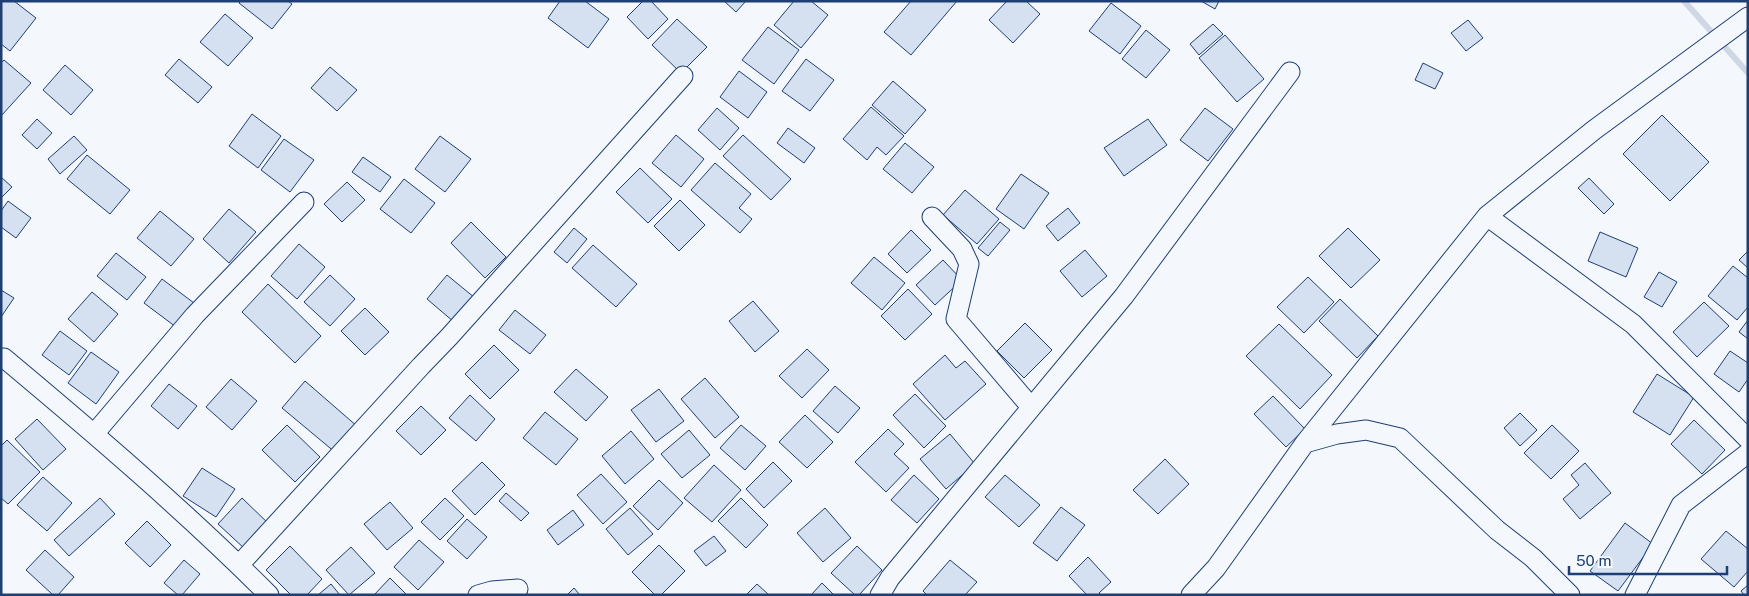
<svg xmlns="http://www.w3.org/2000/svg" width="1749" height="596" viewBox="0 0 1749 596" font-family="'Public Sans',sans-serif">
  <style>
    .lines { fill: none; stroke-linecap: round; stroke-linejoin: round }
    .stream { stroke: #cfd7e4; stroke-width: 6 }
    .building { fill: #d5e0f0; stroke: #1d3f73 }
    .street-casing { stroke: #1d3f73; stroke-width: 21 }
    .street { stroke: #f4f7fb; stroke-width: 19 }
  </style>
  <rect width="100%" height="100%" fill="#f4f7fb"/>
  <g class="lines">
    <path class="stream" d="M1684 1 1748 73"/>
  </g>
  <path class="building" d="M1 1H14L36 18 10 51 1 44Z
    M241 1H288L292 4 272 29 239 3Z
    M560 1H585L609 19 588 48 548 18Z
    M643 1H651L668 19 648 39 627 17Z
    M724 1H746L736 12Z
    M794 1H811L828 15 801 48 774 25Z
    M911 1H957L911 55 884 32Z
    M1007 1H1026L1040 14 1013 43 989 20Z
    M1201 1H1219L1215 9Z
    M1111 3 1141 26 1120 54 1089 31Z
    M225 14 253 38 228 66 200 42Z
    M677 19 707 47 681 73 652 45Z
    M1468 20 1483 38 1466 51 1451 33Z
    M1213 24 1223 34 1199 55 1190 44Z
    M768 27 799 50 774 84 742 60Z
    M1146 30 1170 50 1146 78 1122 59Z
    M1225 35 1264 79 1237 102 1199 58Z
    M179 59 212 87 198 103 165 75Z
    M806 59 834 80 810 111 782 91Z
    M4 60 31 83 1 116V63Z
    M1423 63 1443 73 1435 89 1415 80Z
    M65 65 93 90 71 115 43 90Z
    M330 67 357 90 337 111 311 88Z
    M739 71 767 92 748 118 720 97Z
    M893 81 926 110 905 134 872 105Z
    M871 107 904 136 886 155 877 147 867 160 843 139Z
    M717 108 739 128 720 150 698 130Z
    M1205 108 1233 129 1208 161 1180 140Z
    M252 114 281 136 258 168 229 146Z
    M1662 115 1709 162 1670 201 1623 154Z
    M37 119 52 133 37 149 22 135Z
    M1148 119 1167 145 1124 176 1104 148Z
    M788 128 815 148 804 163 777 143Z
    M676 135 704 159 681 187 652 163Z
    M743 135 791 179 771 200 723 156Z
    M74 136 87 150 60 174 48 159Z
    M440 136 471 159 445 192 415 169Z
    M284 139 314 160 290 192 261 170Z
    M905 143 934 167 912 193 883 169Z
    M87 155 130 190 110 214 67 179Z
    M363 157 391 177 380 192 352 172Z
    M715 163 751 194 739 208 752 219 740 233 691 190Z
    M640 168 672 199 648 223 616 192Z
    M1021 174 1049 193 1024 229 996 209Z
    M1 177 12 187 1 198Z
    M1589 178 1614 204 1604 214 1578 188Z
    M404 179 435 203 411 233 380 209Z
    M347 182 365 200 342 222 324 204Z
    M965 190 999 219 977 244 943 215Z
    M680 200 705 225 679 251 654 226Z
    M8 201 31 218 16 238 1 227V211Z
    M1068 208 1080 223 1058 241 1046 226Z
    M229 209 256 232 229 263 203 239Z
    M160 211 194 239 171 266 137 238Z
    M471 222 506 257 485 278 451 243Z
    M1000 222 1010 230 988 256 978 248Z
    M574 228 587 239 567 263 554 252Z
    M1348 228 1380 260 1351 288 1319 256Z
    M911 230 931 250 907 273 888 254Z
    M1600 232 1638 248 1626 277 1588 261Z
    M299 244 325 267 297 299 271 276Z
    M593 245 637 284 616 307 572 268Z
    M1085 250 1107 276 1082 297 1060 271Z
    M1748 251V268L1739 260Z
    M116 253 146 277 127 300 97 276Z
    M874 257 905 283 882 310 851 283Z
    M943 260 962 280 935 305 916 285Z
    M1733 266 1748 278V307L1737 320 1708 296Z
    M1659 272 1677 282 1662 307 1644 297Z
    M330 275 355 299 330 326 304 302Z
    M447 275 475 298 454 322 427 299Z
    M1308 277 1334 302 1304 333 1277 307Z
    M162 279 194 303 176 327 144 303Z
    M268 284 321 336 295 363 242 312Z
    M908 289 932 314 905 340 881 316Z
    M1 290 14 298 1 317Z
    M92 292 118 314 94 342 68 319Z
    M1340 299 1378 336 1357 358 1319 321Z
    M753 301 779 331 755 352 729 321Z
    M1704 302 1729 326 1697 357 1673 332Z
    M365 308 389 332 365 355 341 331Z
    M515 310 546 335 530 354 499 330Z
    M1748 320V339L1739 332Z
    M1025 323 1052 350 1024 378 997 351Z
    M1279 324 1332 375 1300 409 1246 356Z
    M60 331 87 351 69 375 42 355Z
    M494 345 519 370 490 399 465 374Z
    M807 349 829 370 802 398 779 376Z
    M1730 351 1748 363V379L1739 392 1714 374Z
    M91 352 119 372 96 404 68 383Z
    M945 355 956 368 965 361 986 384 945 420 913 384Z
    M576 369 608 397 586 421 554 392Z
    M1657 374 1694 397 1670 435 1633 412Z
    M705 378 739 417 715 438 681 399Z
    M231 379 257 401 232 430 206 407Z
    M305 381 358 427 336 453 282 408Z
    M169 384 197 406 178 429 151 406Z
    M835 386 860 408 838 433 813 411Z
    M659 389 684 421 656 442 631 410Z
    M915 394 946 426 924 448 893 415Z
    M470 395 495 419 476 441 449 418Z
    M1273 396 1305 429 1286 447 1254 414Z
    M421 406 446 430 421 455 396 431Z
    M545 412 578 439 556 465 523 438Z
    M1520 413 1537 430 1520 446 1504 428Z
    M805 415 833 442 807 468 779 442Z
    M37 419 66 449 43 470 15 439Z
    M1694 420 1725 450 1702 474 1671 444Z
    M287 425 320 457 295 482 262 450Z
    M741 425 766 446 745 470 720 448Z
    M1552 425 1579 451 1551 479 1524 453Z
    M888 429 904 444 894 454 909 468 886 492 855 462Z
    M689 430 710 455 682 478 661 454Z
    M631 431 654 459 625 484 602 456Z
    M950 434 975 464 946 489 920 459Z
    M7 440 40 472 8 504 1 498V446Z
    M1165 459 1189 484 1158 514 1133 490Z
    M482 462 505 485 475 515 452 491Z
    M773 462 792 481 764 508 746 489Z
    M1585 463 1611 493 1580 519 1563 499 1579 485 1571 475Z
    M714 465 741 490 712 522 684 498Z
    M202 468 235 489 216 517 183 496Z
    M601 474 627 502 603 524 577 495Z
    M914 475 939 499 917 523 891 500Z
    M1005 475 1040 505 1019 527 985 497Z
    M43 477 72 503 47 531 17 505Z
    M659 480 683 503 658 530 633 506Z
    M506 493 529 513 521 521 499 501Z
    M100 498 115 514 69 556 54 540Z
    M242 498 270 525 246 550 218 524Z
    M445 498 464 516 440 540 421 522Z
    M741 498 768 525 746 548 718 521Z
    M390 502 413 528 387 550 364 524Z
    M1061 507 1085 525 1057 561 1033 543Z
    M630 508 653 534 628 555 606 529Z
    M825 508 851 538 823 562 797 533Z
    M573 510 584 525 558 545 547 530Z
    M467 519 487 537 467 559 447 541Z
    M147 521 171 545 150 567 125 543Z
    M1625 523 1653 544 1618 591 1590 571Z
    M1726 531 1748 549V571L1734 587 1701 559Z
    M714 536 726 551 706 566 694 551Z
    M419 540 444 562 418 590 394 567Z
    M659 545 685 571 661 595H655L632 572Z
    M290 546 322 579 307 595H291L266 570Z
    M857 546 882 570 859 595H855L831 573Z
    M351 547 375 573 349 595 326 570Z
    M45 550 74 577 58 595H53L26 570Z
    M1088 557 1111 582 1099 593 1101 595H1087L1069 576Z
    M184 560 200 574 182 595H178L164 583Z
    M950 560 977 582 965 595H927L923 591Z
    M390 578 407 595H374Z
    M822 583 834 595H811Z
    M331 584 340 595H318Z
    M757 584 769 595H746Z
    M1748 585V595H1744L1741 591Z
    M574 588 580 595H567Z"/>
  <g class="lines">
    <g class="street-casing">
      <path id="street" d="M1487 216 1633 324 1748 439
        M932 217 962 249 969 264 956 319 1031 407
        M4 358C95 434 185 511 269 595
        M94 434 195 315 304 202
        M1305 443 1337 434 1366 430 1400 438 1497 530 1533 558 1570 595
        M239 565 421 366 449 337 683 76
        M478 595 492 591 518 589
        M880 595 890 578 1124 296 1290 72
        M1191 595 1216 568 1305 443 1487 216 1594 130 1748 17
        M1635 595 1681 505 1748 453"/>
    </g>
    <use href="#street" class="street"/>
  </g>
  <rect width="1749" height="596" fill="none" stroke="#1d3f73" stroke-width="5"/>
  <path d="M1569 566v8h158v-8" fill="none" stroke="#1d3f73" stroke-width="2.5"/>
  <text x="1576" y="566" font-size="15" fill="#1d3f73" stroke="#f4f7fb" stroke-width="4" paint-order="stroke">50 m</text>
</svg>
